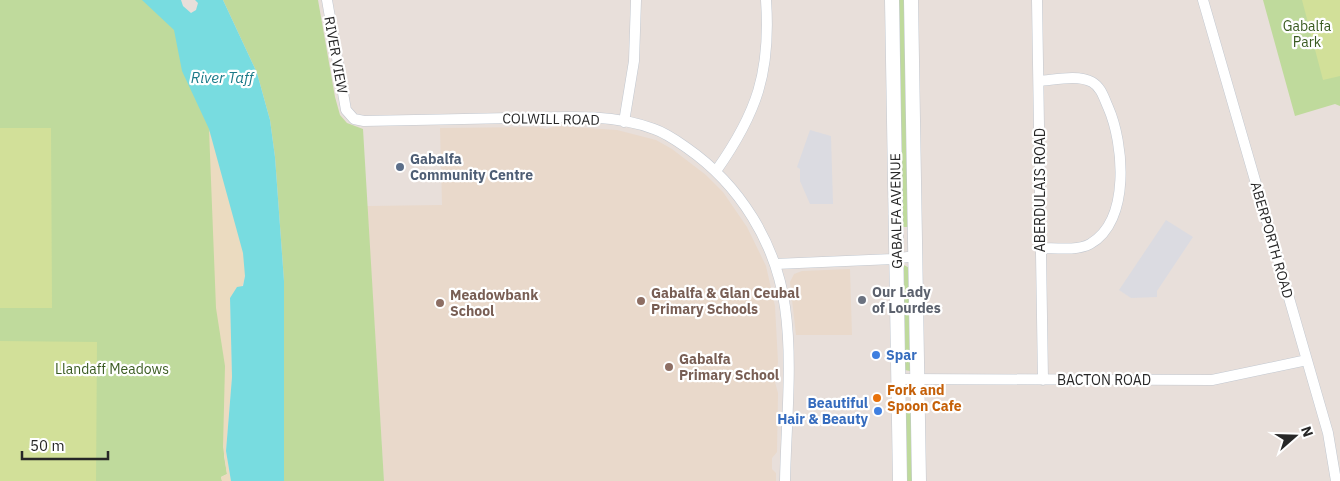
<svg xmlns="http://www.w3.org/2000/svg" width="1340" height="481" viewBox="0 0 1340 481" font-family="'IBM Plex Sans',sans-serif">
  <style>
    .industrial { fill: #dbdbe1 }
    .education { fill: #e9d9cb }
    .green { fill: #bfda9c }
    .sand { fill: #ebdbc0 }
    .pitch { fill: #d2e099 }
    .water { fill: #78dce0 }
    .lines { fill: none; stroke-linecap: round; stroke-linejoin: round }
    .street-casing { stroke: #c2c8d0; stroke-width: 11 }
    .secondary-casing { stroke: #c2c8d0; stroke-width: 15 }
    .street { stroke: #fff; stroke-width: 10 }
    .secondary { stroke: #fff; stroke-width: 14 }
    .service-dot { fill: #5c6f8a; stroke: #fff; stroke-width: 2 }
    .worship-dot { fill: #6b7280; stroke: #fff; stroke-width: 2 }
    .education-dot { fill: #8d6e63; stroke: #fff; stroke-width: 2 }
    .shop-dot { fill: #3f7fe0; stroke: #fff; stroke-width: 2 }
    .food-dot { fill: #e8710a; stroke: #fff; stroke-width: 2 }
    .labels { text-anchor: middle; stroke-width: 4.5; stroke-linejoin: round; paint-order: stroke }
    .park-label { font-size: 14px; fill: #3a5b21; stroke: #fff }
    .street-label { font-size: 14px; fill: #272727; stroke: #fff }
    .service-label { font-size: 14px; font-weight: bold; fill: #4e5e75; stroke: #fff; text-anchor: start }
    .worship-label { font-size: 14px; font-weight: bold; fill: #5b616d; stroke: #fff; text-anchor: start }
    .education-label { font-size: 14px; font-weight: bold; fill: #785e54; stroke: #fff; text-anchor: start }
    .shop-label { font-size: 14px; font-weight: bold; fill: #366cbe; stroke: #fff; text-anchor: start }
    .food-label { font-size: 14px; font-weight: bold; fill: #c56008; stroke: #fff; text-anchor: start }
    .water-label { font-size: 15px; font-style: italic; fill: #1b7a88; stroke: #fff }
  </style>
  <rect width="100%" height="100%" fill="#e8dfda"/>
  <path class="industrial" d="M810 130 831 136 833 204H810L800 181V169L797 167Z
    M1166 220 1193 237 1157 291V297L1131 298 1119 290Z"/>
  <path class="education" d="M557 126 617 130 656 140 672 149 706 175 723 192 747 227 766 266 775 306 778 362 775 382 778 393 777 452 772 458V469L776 473V481H384L367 206 442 205 440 128 538 127 546 129Z
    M850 269 852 335H796L790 282 794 274 802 271Z"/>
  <path class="green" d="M0 0H148L174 25 209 91 213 210 228 280 224 456 227 474 221 477 222 481H0Z
    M223 0H318L335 97 340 115 347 123 363 129 384 481H284V281L275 157 270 120 257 73Z
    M897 0H907L911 227H901Z
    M1263 0H1340V106L1335 104 1295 116Z
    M904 265 911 269 910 371 905 370 902 268Z
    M904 411H914V481H904Z"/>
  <path class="sand" d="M209 129C218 160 254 258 243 284 241 290 234 294 230 298L232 377 226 451 231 481H222L221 477 227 474 223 447 225 366 216 308Z"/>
  <path class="pitch" d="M1302 0H1340V76L1323 80Z
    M0 128H51L52 308H0Z
    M0 341 97 342 96 481H0Z"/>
  <path class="water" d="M142 0H181L183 6 191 13 196 10 198 3 195 0H223L257 73 270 120 275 157 284 281V481H231L226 451 232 377 230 298 237 287 243 286 245 276 243 253 209 129 182 71 174 30Z"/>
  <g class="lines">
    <g class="street-casing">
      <path id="street" d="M327 0 346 110 354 119 364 121C415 120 465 119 516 118 561 117 611 113 654 129 666 133 677 141 687 148 740 185 776 243 785 307 793 361 786 426 785 481
        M1037 0 1043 380
        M1203 0 1328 433 1336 481
        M1039 81C1054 80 1078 74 1092 82 1101 87 1104 98 1108 107 1124 143 1131 221 1090 244 1077 251 1055 248 1041 248
        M624 122 634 61 636 0
        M716 171C757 113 771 72 766 0
        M775 264 893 259 915 256
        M900 379 1212 380 1307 360"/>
    </g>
    <g class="secondary-casing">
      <path id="secondary" d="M892 0 900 481
        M911 0 919 481"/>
    </g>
    <use href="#street" class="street"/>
    <use href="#secondary" class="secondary"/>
  </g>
  <circle class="service-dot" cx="400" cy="167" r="5"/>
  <circle class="worship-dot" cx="862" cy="300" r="5"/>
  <g class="education-dot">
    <circle cx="641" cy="301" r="5"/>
    <circle cx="440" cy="303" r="5"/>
    <circle cx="669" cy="367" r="5"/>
  </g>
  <g class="shop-dot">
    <circle cx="876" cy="355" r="5"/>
    <circle cx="878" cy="411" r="5"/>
  </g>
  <circle class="food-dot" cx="877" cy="398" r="5"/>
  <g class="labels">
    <g class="park-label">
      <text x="1307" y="31">Gabalfa<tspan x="1307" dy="16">Park</tspan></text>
      <text x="112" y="374">Llandaff Meadows</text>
    </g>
    <g class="street-label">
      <text transform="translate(336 55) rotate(80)" y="5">RIVER VIEW</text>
      <text transform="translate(551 119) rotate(1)" y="5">COLWILL ROAD</text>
      <text transform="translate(1040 190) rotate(-90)" y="5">ABERDULAIS ROAD</text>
      <text transform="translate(896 211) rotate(-91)" y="5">GABALFA AVENUE</text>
      <text transform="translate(1272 240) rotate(74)" y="5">ABERPORTH ROAD</text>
      <text x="1104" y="385">BACTON ROAD</text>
    </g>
    <g class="service-label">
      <text x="410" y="164">Gabalfa<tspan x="410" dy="16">Community Centre</tspan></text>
    </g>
    <g class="worship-label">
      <text x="872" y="297">Our Lady<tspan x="872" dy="16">of Lourdes</tspan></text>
    </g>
    <g class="education-label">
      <text x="651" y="298">Gabalfa &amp; Glan Ceubal<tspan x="651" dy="16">Primary Schools</tspan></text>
      <text x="450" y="300">Meadowbank<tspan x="450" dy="16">School</tspan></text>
      <text x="679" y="364">Gabalfa<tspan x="679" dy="16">Primary School</tspan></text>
    </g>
    <g class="shop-label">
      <text x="886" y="360">Spar</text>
      <text x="868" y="408" text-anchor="end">Beautiful<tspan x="868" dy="16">Hair &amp; Beauty</tspan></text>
    </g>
    <g class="food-label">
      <text x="887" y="395">Fork and<tspan x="887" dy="16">Spoon Cafe</tspan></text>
    </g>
    <g class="water-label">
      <text x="222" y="83">River Taff</text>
    </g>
  </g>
  <g transform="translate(1295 436) rotate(70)" stroke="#ffffff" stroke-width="4" paint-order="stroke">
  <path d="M0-4L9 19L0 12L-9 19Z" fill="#272727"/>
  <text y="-8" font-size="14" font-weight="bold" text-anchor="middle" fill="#272727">N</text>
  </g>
  <path d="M22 451v8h86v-8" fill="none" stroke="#272727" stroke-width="2.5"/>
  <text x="30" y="451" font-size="15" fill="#272727" stroke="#ffffff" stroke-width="4" paint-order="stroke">50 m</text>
</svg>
